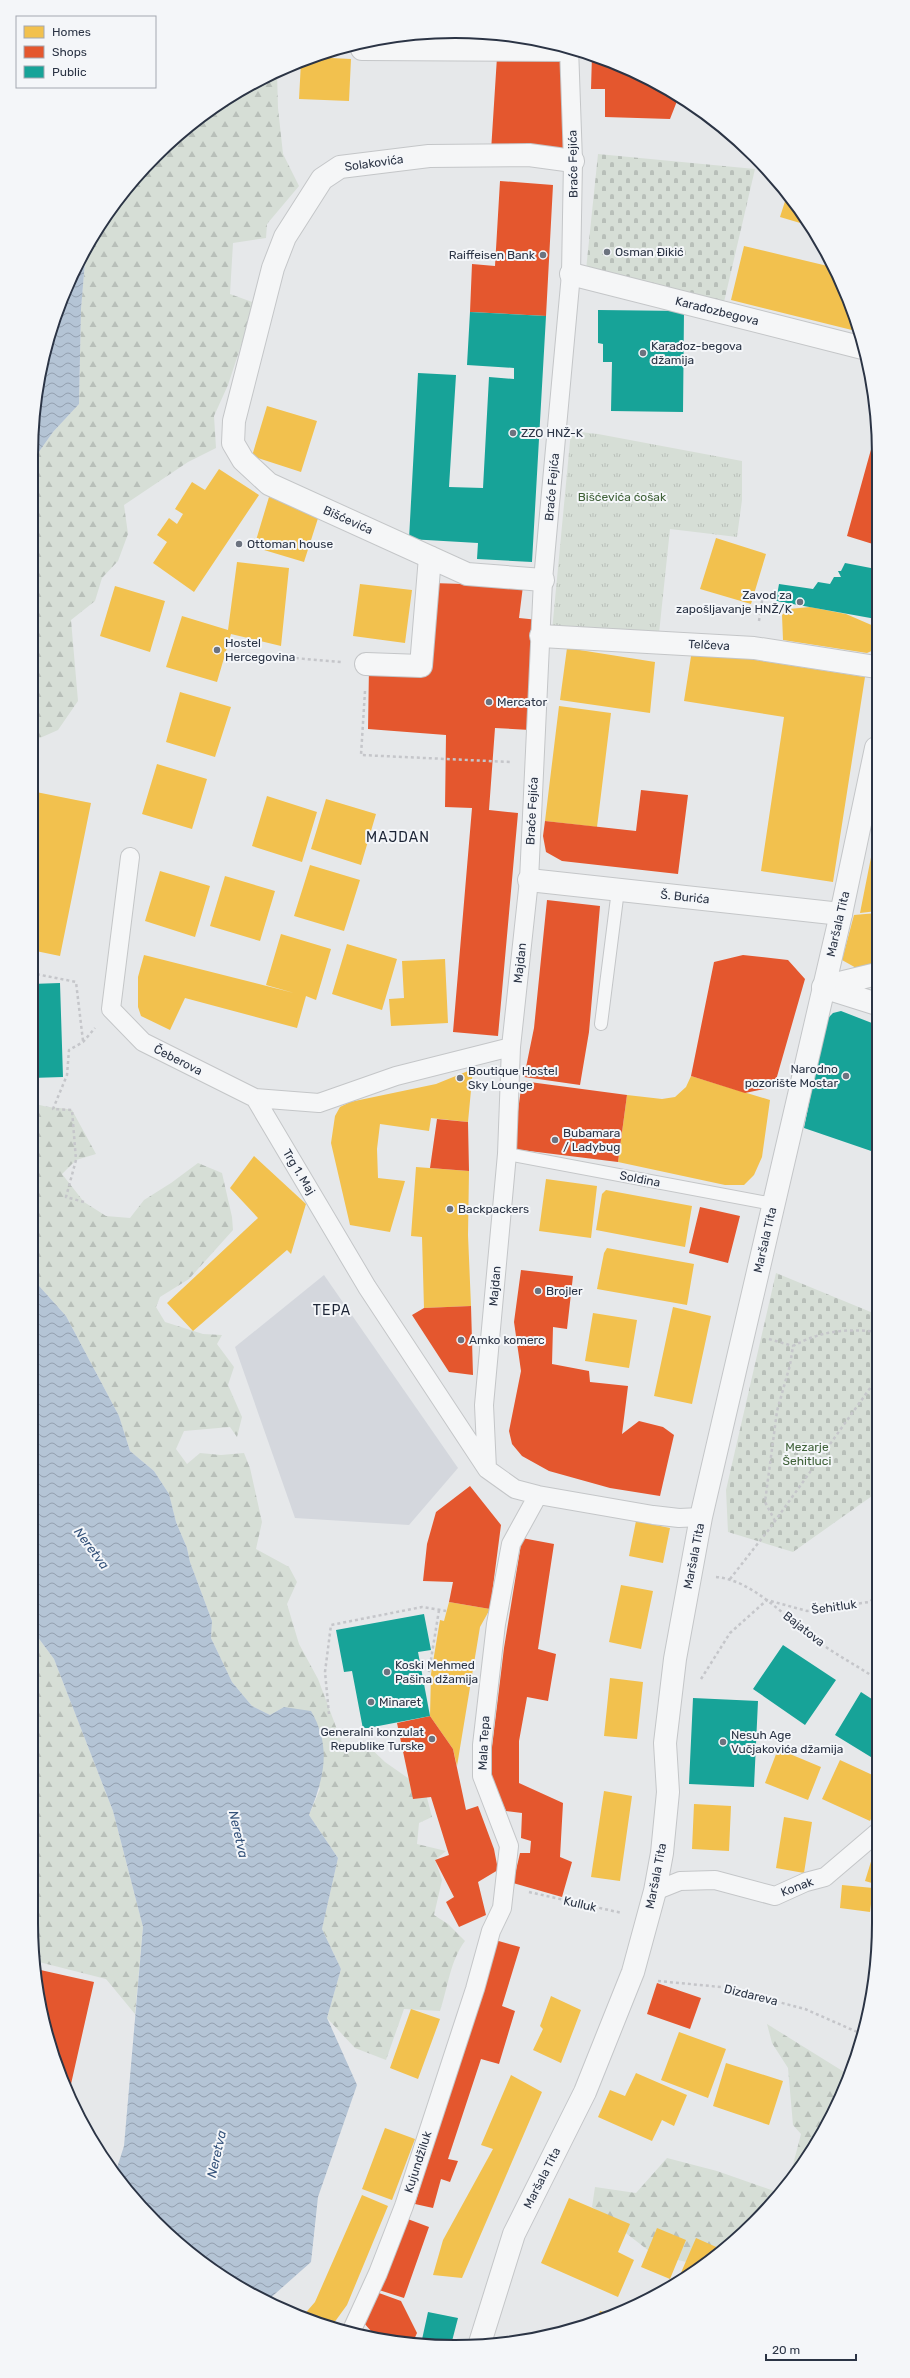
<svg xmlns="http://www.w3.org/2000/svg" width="910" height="2378" viewBox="0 0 910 2378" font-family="Rubik,sans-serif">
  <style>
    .built { fill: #d4d7dd }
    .forest { fill: url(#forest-firs) }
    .cemetery { fill: url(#cemetery-stones) }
    .park { fill: url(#park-tufts) }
    .water { fill: url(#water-waves) }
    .homes { fill: #f2c14e }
    .shops { fill: #e4572e }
    .public { fill: #17a398 }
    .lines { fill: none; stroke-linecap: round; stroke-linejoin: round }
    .service-casing { stroke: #c4c6c8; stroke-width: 14 }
    .pedestrian-casing { stroke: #c4c6c8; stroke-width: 20 }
    .minor-casing { stroke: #c4c6c8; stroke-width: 24 }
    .tertiary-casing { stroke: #c4c6c8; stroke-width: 24 }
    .path { stroke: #c5c6ca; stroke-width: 2.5; stroke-dasharray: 3 3; stroke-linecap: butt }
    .service { stroke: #f5f6f7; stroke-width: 12 }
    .pedestrian { stroke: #f5f6f7; stroke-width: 18 }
    .minor { stroke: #f5f6f7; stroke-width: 22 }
    .tertiary { stroke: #f5f6f7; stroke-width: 22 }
    .poi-dot { fill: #6c737f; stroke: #f4f6f9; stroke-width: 1.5 }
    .labels { text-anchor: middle; stroke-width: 4; stroke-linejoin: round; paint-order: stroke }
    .street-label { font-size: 12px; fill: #2b3445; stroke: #f4f6f9 }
    .poi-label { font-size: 12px; fill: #2b3445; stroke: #f4f6f9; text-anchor: start }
    .park-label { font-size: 12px; fill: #3f6138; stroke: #f4f6f9 }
    .water-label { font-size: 13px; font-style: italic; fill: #34527a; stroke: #f4f6f9 }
    .quarter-label { font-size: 14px; letter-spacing: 1px; fill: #1d2536; stroke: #f4f6f9 }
    .rim { fill: none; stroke: #2b3445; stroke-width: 2 }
  </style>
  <defs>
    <pattern id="forest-firs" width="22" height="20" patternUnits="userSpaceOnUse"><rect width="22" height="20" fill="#d6ded6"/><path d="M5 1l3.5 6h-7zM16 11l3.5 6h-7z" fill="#b8bfb9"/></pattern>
    <pattern id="cemetery-stones" width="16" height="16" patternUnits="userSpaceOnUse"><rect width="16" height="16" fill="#d6ded6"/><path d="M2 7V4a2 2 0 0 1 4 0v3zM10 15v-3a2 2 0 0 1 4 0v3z" fill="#b8bfb9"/></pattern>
    <pattern id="park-tufts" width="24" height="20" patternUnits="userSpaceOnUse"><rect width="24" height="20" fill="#d6ded6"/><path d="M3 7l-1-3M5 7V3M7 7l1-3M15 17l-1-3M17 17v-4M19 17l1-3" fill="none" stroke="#b8bfb9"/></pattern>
    <pattern id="water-waves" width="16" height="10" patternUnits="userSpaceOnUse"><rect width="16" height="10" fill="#b4c4d5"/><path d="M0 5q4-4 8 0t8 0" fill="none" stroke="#93a0af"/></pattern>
  </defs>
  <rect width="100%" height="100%" fill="#e6e8ea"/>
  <path class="built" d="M324 1275 458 1468 409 1525 295 1518 235 1347Z"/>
  <path class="forest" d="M277 72 278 108 283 154 299 186 267 224 266 238 233 243 230 294 255 303 228 385 214 416 216 448 188 462 124 505 128 534 118 561 102 578 95 601 71 620 78 701 58 730 31 742V463L53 432 79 404 81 309 86 250 119 197 176 136 243 88Z
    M31 1102C43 1108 59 1107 72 1110L96 1154 76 1160 62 1174 84 1202 106 1216 130 1218 144 1200 171 1183 198 1163 222 1173 232 1217 233 1230 189 1279 160 1297 156 1307 165 1322 203 1334 222 1335 217 1344 234 1367 228 1385 242 1417 237 1437 230 1427 184 1431 176 1449 187 1464 200 1453 221 1455 244 1453 250 1468 262 1522 256 1549 289 1567 297 1582 287 1604 299 1644 318 1679 344 1748 363 1741 385 1762 425 1790 432 1817 419 1823 417 1844 446 1851 435 1860 442 1880 434 1915 448 1924 465 1941C450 1961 448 1987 440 2011L404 2009 386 2060 355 2048 327 2018 341 1969 322 1929 338 1858 309 1815 320 1789 284 1707 270 1715 252 1706 232 1682 211 1638 212 1621 190 1562 187 1548 176 1522 169 1494 154 1471 130 1451 119 1416 66 1316 31 1277Z
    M31 1628 54 1659 113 1811 143 1927 135 2014 106 1979 35 1961 31 1923Z
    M767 2024 849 2075 835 2110 788 2184 801 2134 793 2125 788 2068 772 2043Z
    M667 2158 717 2171 780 2193 735 2242 703 2266 653 2254 592 2207 595 2187 636 2193Z"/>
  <path class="cemetery" d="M598 154 755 169 724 302 586 270Z
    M776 1273 878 1315V1494L872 1496 793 1552 728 1532 726 1490Z"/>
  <path class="park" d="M571 431 598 434 742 461V500L737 537 670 529 658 643 552 631Z"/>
  <path class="water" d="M86 250 81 309 79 404 53 432 31 463 46 345 75 267Z
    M31 1277 66 1316 119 1416 130 1451 154 1471 169 1494 176 1522 187 1548 190 1562 212 1621 211 1638 232 1682 252 1706 270 1715 284 1707 311 1711C332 1747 324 1778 309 1815L338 1858 322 1929 341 1969 327 2018 357 2085 318 2197 311 2262 267 2301C207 2274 154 2227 115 2174L124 2146 143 1927 113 1811 54 1659 31 1628Z"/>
  <path class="homes" d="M310 57 351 59 349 101 299 99 301 62Z
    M787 195 806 223 807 225 780 217Z
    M744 246 836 268 857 319 860 332 731 300Z
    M267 406 317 421 301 472 252 456Z
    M219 469 259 495 194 592 153 563 167 542 157 535 169 518 177 524 183 514 175 509 192 482 205 490Z
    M269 497 320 512 304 562 254 547Z
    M716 538 766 554 751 604 700 589Z
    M237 562 289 568 281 646 231 634 217 682 166 667 182 616 228 630Z
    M360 584 412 590 405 643 353 636Z
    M115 586 165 601 150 652 100 636Z
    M810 607 846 614 876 627V649L867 653 783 640 782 615 789 609Z
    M567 648 655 662 650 713 560 700Z
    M692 650 865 677 833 882 761 871 784 717 684 701Z
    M180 692 231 707 215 757 166 742Z
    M559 706 611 713 597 827 545 821Z
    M157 764 207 779 192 829 142 814Z
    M31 791 91 803 60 956 31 950V880L38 845 31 844Z
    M267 796 317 812 302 862 252 846Z
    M326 799 376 814 361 865 311 849Z
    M875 837 877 911 860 913Z
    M310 865 360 880 344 931 294 916Z
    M160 871 210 886 195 937 145 921Z
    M225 876 275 891 260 941 210 926Z
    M877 913V966L858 969 842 960 854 915Z
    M281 934 331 949 316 1000 306 996 297 1028 185 998 170 1030 141 1016 138 1007V977L144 955 294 993 266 985Z
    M347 944 397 959 382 1010 332 994Z
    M445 959 448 1023 391 1026 389 999 404 998 402 961Z
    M473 1069 468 1122 431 1118 429 1131 380 1124 377 1149 378 1178 405 1181 390 1232 350 1225 331 1143 335 1116 340 1107 350 1102 436 1084Z
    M691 1076 770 1100 762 1157 754 1175 744 1185H725L618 1162 627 1095 662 1099 675 1097 686 1087Z
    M254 1156 306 1204 291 1254 287 1250 193 1331 167 1303 258 1218 230 1188Z
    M416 1167 469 1171 468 1235 471 1306 424 1308 422 1237 411 1236Z
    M546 1179 597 1186 591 1238 539 1231Z
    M606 1190 692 1206 685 1247 596 1230 602 1194Z
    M607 1248 694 1264 687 1305 597 1289 604 1253Z
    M673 1307 711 1316 692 1404 654 1396Z
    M593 1313 637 1320 629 1368 585 1361Z
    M636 1521 670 1528 663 1563 629 1556Z
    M621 1585 653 1591 641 1649 609 1642Z
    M449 1602 490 1609 480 1627 457 1766 453 1749 430 1716 431 1674 440 1620 444 1621Z
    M610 1678 643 1682 637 1739 604 1736Z
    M778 1749 821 1767 808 1800 765 1783Z
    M840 1760 879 1778V1802L870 1821 822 1799Z
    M604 1791 632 1796 620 1881 591 1877Z
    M694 1804 731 1806 729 1851 692 1849Z
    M784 1817 812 1822 804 1873 776 1868Z
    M877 1842H879V1885L865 1881Z
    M842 1885 873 1888 870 1912 840 1908Z
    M551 1996 581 2010 561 2063 533 2050 543 2029 540 2026Z
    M411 2009 440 2019 418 2079 390 2068Z
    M679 2032 726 2049 708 2098 661 2080Z
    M726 2063 783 2081 769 2125 713 2106Z
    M636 2073 687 2095 674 2126 662 2120 652 2141 598 2117 610 2090 625 2096Z
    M511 2075 542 2092 462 2278 433 2275 443 2240 493 2149 481 2145Z
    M385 2128 415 2139 392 2200 362 2189Z
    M362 2195 388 2206 347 2305 331 2327 319 2325 302 2317 315 2302Z
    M569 2198 630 2224 618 2252 634 2260 618 2297 541 2263Z
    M657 2228 686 2240 670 2279 641 2267Z
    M696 2238 723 2250 686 2278 680 2275Z
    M600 2311 615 2315 596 2321Z"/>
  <path class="shops" d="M592 55 617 63 679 96 670 119 605 117V89H591Z
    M497 57 562 59 564 108 563 153 491 151Z
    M500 181 553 185 546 316 470 312 472 264 495 266Z
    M875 435 876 545 847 536Z
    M432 583 523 586 519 618 539 620 530 730 495 728 489 810 518 813 498 1036 453 1032 472 808 445 807 446 735 368 729 369 667 426 672Z
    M641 790 688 795 678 874 562 861 546 852 543 836 545 821 636 831Z
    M547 900 600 906 589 1032 580 1085 524 1077 534 1028Z
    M743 955 788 960 805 979 774 1087 745 1093 691 1076 714 962Z
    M522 1081 627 1095 618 1162 513 1149Z
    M437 1119 468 1122 469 1171 430 1168Z
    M700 1207 740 1216 728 1263 689 1253Z
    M521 1270 573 1276 567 1329 553 1327 552 1364 589 1371 590 1382 628 1386 622 1434 639 1421 663 1427 674 1435 660 1496 610 1488 549 1471 522 1456 512 1444 509 1431 521 1371 514 1322Z
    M471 1306 473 1375 449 1372 412 1315 424 1308Z
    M470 1486 501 1525 490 1609 449 1602 453 1582 423 1581 427 1544 436 1512Z
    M522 1538 554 1544 538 1649 556 1654 548 1701 527 1697 519 1741V1783L563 1803 560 1857 572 1862 562 1897 513 1883 520 1853H530L531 1841 521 1838 522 1813 506 1811 489 1772 504 1648Z
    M430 1716 453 1749 466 1810 478 1806 494 1849 498 1870 478 1882 486 1915 459 1927 446 1902 454 1897 435 1860 449 1855 431 1797 413 1799 397 1723Z
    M495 1940 520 1947 502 2006 515 2011 499 2064 481 2059 448 2159 458 2161 450 2182 441 2179 433 2208 415 2204Z
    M36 1969 94 1982 69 2093 54 2060 39 2005Z
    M657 1983 701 1998 690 2029 647 2014Z
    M405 2218 429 2227 404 2298 379 2290Z
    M379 2293 401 2301 417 2333 412 2344 377 2338 364 2323Z"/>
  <path class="public" d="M598 310 684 311 683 412 611 411 612 362H603V344L598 343Z
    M470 312 546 316 532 562 477 559 478 543 409 539 418 373 456 375 449 487 483 488 489 377 514 379V368L467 365Z
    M845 563 876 569V619L776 601 779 584 813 589 818 582 830 584 834 577H841L838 571H841Z
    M60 983 63 1077 31 1078V984Z
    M841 1011 877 1025V1153L804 1128 826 1020 833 1013Z
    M424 1614 431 1650 418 1652 430 1716 363 1729 352 1671 344 1672 336 1630Z
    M783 1645 836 1680 805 1725 753 1689Z
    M861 1692 878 1703 879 1762 835 1735Z
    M693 1698 758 1701 754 1787 689 1784Z
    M428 2312 458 2318 451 2345 421 2344Z"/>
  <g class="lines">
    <g class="service-casing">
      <path id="service" d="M601 1024 618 890
        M507 1154 773 1204"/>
    </g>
    <g class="pedestrian-casing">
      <path id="pedestrian" d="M130 857 111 1009 143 1042 255 1098
        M511 1047 396 1076 319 1103 255 1098 367 1287 487 1469 515 1489 538 1495 653 1515 679 1518 701 1517
        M487 1469 484 1405 507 1154 511 1047 529 880 543 580 571 274 573 161 569 47
        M655 1891 680 1881 715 1880 775 1896 806 1882 825 1877 879 1831
        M351 2332 378 2273 404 2206 475 1989 491 1931 502 1908 509 1846 482 1776V1745L496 1624 511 1544 538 1495"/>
    </g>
    <g class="minor-casing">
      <path id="minor" d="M362 49 569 50
        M571 274 863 348
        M543 580 467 574 269 484 243 460 233 443 234 421 273 268 285 237 322 179 340 167 429 156 529 155 573 161
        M541 636 754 648 876 667
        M366 664 421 666 430 557
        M529 880 841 914
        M823 987 877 1004
        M823 987 877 974"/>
    </g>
    <g class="tertiary-casing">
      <path id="tertiary" d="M479 2346 514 2234 585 2092 633 1972 655 1891 662 1853 668 1792 665 1743 675 1659 701 1517 841 914 876 748"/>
    </g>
    <path class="path" d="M759 621 763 594
      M248 654 341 662
      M365 691 361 755 510 762
      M31 973 76 982 83 1041
      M84 1202 66 1197 76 1160 72 1110 53 1109 67 1075 69 1050 83 1042 95 1028
      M769 1339 793 1346
      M775 1521 765 1502 777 1411 790 1365 793 1346C820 1331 848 1328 878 1332
      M716 1577C753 1580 787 1619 816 1640 836 1655 858 1666 878 1680
      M730 1579 770 1528 878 1377
      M701 1679 730 1633 767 1600 807 1611 869 1602 878 1596
      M427 1684 439 1610
      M329 1714 325 1672 331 1625 422 1607 446 1611
      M529 1892 622 1913
      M658 1981 721 1987 805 2009 864 2035"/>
    <use href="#service" class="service"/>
    <use href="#pedestrian" class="pedestrian"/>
    <use href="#minor" class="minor"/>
    <use href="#tertiary" class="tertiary"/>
  </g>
  <g class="poi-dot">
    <circle cx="607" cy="252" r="4"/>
    <circle cx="543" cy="255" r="4"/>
    <circle cx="643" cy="353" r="4"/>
    <circle cx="513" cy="433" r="4"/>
    <circle cx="239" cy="544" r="4"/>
    <circle cx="800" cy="602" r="4"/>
    <circle cx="217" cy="650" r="4"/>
    <circle cx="489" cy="702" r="4"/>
    <circle cx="846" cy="1076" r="4"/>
    <circle cx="460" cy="1078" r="4"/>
    <circle cx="555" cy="1140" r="4"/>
    <circle cx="450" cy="1209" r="4"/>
    <circle cx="538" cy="1291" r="4"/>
    <circle cx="461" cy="1340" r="4"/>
    <circle cx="387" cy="1672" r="4"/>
    <circle cx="371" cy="1702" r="4"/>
    <circle cx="432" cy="1739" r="4"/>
    <circle cx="723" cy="1742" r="4"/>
  </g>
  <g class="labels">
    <g class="street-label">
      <text transform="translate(374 163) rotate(-8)" y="4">Solakovića</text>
      <text transform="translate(573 164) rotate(-91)" y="4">Braće Fejića</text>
      <text transform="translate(717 311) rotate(14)" y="4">Karađozbegova</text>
      <text transform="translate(552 487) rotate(-85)" y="4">Braće Fejića</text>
      <text transform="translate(348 520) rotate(24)" y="4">Bišćevića</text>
      <text transform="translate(709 645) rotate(3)" y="4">Telčeva</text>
      <text transform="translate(532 811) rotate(-87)" y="4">Braće Fejića</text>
      <text transform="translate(685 897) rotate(6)" y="4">Š. Burića</text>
      <text transform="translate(838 924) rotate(-77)" y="4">Maršala Tita</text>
      <text transform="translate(520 963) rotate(-84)" y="4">Majdan</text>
      <text transform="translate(178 1060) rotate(27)" y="4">Čeberova</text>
      <text transform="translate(299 1172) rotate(59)" y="4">Trg 1. Maj</text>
      <text transform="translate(640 1179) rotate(11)" y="4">Soldina</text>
      <text transform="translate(765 1240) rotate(-77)" y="4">Maršala Tita</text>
      <text transform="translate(495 1286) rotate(-85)" y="4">Majdan</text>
      <text transform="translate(694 1556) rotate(-79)" y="4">Maršala Tita</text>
      <text transform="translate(834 1607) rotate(-8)" y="4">Šehitluk</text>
      <text transform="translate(804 1629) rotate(38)" y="4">Bajatova</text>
      <text transform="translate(484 1743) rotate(-87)" y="4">Mala Tepa</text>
      <text transform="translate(656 1876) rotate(-79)" y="4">Maršala Tita</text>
      <text transform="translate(797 1887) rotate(-21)" y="4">Konak</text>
      <text transform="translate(580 1904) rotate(13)" y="4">Kulluk</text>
      <text transform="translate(751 1995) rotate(14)" y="4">Dizdareva</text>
      <text transform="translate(418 2162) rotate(-72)" y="4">Kujundžiluk</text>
      <text transform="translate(542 2178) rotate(-63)" y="4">Maršala Tita</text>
    </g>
    <g class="poi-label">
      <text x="615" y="256">Osman Đikić</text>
      <text x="535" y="259" text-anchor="end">Raiffeisen Bank</text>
      <text x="651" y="350">Karađoz-begova<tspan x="651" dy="14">džamija</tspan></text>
      <text x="521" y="437">ZZO HNŽ-K</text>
      <text x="247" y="548">Ottoman house</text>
      <text x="792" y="599" text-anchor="end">Zavod za<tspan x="792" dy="14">zapošljavanje HNŽ/K</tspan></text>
      <text x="225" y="647">Hostel<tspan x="225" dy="14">Hercegovina</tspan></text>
      <text x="497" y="706">Mercator</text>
      <text x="838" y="1073" text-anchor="end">Narodno<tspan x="838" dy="14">pozorište Mostar</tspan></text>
      <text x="468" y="1075">Boutique Hostel<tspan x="468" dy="14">Sky Lounge</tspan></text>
      <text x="563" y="1137">Bubamara<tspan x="563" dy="14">/ Ladybug</tspan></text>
      <text x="458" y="1213">Backpackers</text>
      <text x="546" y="1295">Brojler</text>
      <text x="469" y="1344">Amko komerc</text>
      <text x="395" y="1669">Koski Mehmed<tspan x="395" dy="14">Pašina džamija</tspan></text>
      <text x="379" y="1706">Minaret</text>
      <text x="424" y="1736" text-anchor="end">Generalni konzulat<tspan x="424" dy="14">Republike Turske</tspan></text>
      <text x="731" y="1739">Nesuh Age<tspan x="731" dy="14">Vučjakovića džamija</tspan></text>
    </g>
    <g class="park-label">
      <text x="622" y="501">Bišćevića ćošak</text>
      <text x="807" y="1451">Mezarje<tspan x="807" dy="14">Šehitluci</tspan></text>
    </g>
    <g class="water-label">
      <text transform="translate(92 1548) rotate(53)" y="5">Neretva</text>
      <text transform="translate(239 1834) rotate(77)" y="5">Neretva</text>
      <text transform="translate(216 2154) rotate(-77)" y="5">Neretva</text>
    </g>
    <g class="quarter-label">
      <text x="398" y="842">MAJDAN</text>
      <text x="332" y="1315">TEPA</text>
    </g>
  </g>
  <path d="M0 0H910V2378H0ZM455 38H455A417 417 0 0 1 872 455V1923A417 417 0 0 1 455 2340H455A417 417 0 0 1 38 1923V455A417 417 0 0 1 455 38Z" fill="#f4f6f9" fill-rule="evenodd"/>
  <path class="rim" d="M455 38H455A417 417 0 0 1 872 455V1923A417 417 0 0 1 455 2340H455A417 417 0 0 1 38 1923V455A417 417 0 0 1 455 38Z"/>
  <rect x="16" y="16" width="140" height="72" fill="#f4f6f9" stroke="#a4a8b1"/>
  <rect x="24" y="26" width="20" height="12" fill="#f2c14e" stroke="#a4a8b1"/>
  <text x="52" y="36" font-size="12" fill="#2b3445">Homes</text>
  <rect x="24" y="46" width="20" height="12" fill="#e4572e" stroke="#a4a8b1"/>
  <text x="52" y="56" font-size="12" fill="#2b3445">Shops</text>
  <rect x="24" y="66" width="20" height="12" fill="#17a398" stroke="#a4a8b1"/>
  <text x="52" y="76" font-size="12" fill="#2b3445">Public</text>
  <path d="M766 2354v6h90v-6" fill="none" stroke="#2b3445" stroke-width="2"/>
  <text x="772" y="2354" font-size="12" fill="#2b3445" stroke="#f4f6f9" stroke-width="3" paint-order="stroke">20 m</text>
</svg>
